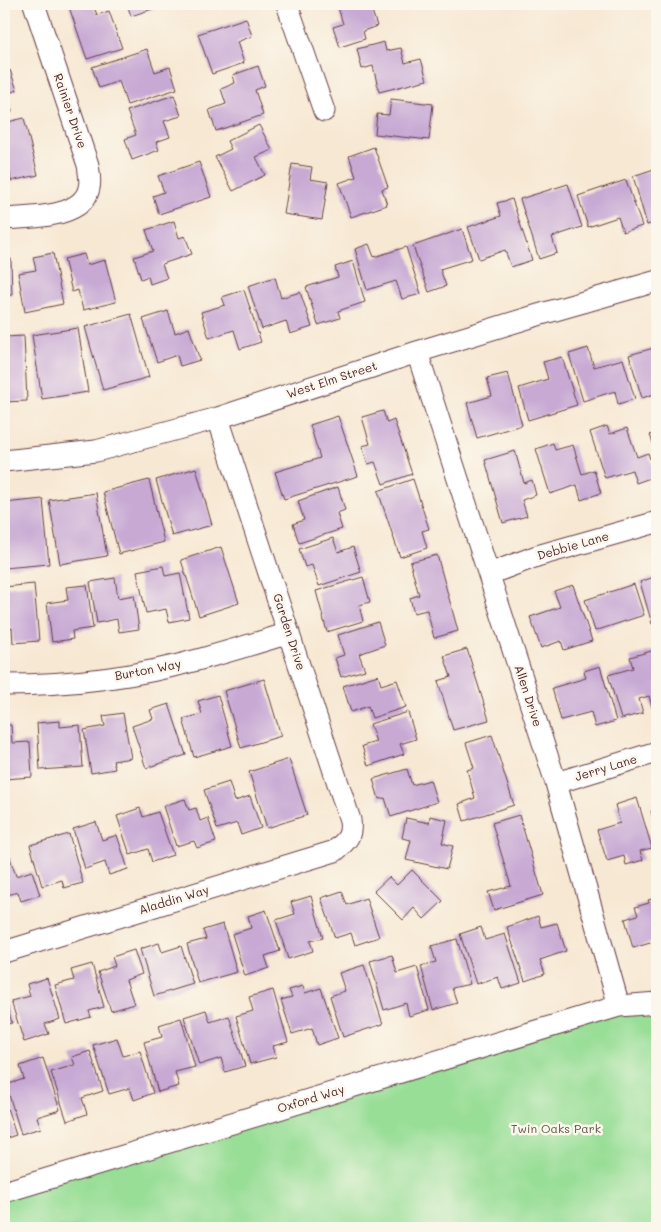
<svg xmlns="http://www.w3.org/2000/svg" width="661" height="1232" viewBox="0 0 661 1232" font-family="Mali,sans-serif">
  <style>
    .green { fill: #99de97; stroke: #727e61 }
    .building { fill: #c7a9d4 }
    .lines { fill: none; stroke-linecap: round; stroke-linejoin: round }
    .minor-casing { stroke: #643d44; stroke-width: 23 }
    .minor { stroke: #fff; stroke-width: 21 }
    .labels { text-anchor: middle; stroke-width: 5; stroke-linejoin: round; paint-order: stroke }
    .street-label { font-size: 12px; fill: #4a1f2b; stroke: #fbf7ec }
    .park-label { font-size: 12px; fill: #62584b; stroke: #fbf7ec }
  </style>
  <rect width="100%" height="100%" fill="#fbf7ec"/>
  <filter id="ink" filterUnits="userSpaceOnUse"><feTurbulence type="fractalNoise" baseFrequency=".02" numOctaves="2"/><feDisplacementMap in="SourceGraphic" scale="10" xChannelSelector="R" yChannelSelector="G"/><feConvolveMatrix kernelMatrix="1 2 1 2 8 2 1 2 1" color-interpolation-filters="sRGB"/></filter>
  <filter id="wash" filterUnits="userSpaceOnUse"><feTurbulence type="fractalNoise" baseFrequency=".0096" numOctaves="4" result="noise"/><feDisplacementMap in="SourceGraphic" scale="20" xChannelSelector="R" yChannelSelector="G"/><feGaussianBlur stdDeviation="1.12" result="paint"/><feColorMatrix in="noise" values="0 0 0 0 0 0 0 0 0 0 0 0 0 0 0 0 0 1.4 0 .05"/><feComposite in="paint" operator="in"/></filter>
  <g filter="url(#wash)">
    <rect width="100%" height="100%" fill="#f7e8d3"/>
    <path class="green" d="M619 1006 657 1017V1228H4V1192Z"/>
    <g id="blocks">
      <path class="building" d="M68 4H93L97 15 109 11 122 48 87 59Z
        M127 4H167L131 16Z
        M337 4H388L389 6 372 11 377 26 363 31 365 39 340 47 333 27 343 24Z
        M246 18 252 36 237 42 244 63 212 74 198 34Z
        M384 42 386 51 401 48 405 63 421 59 427 80 379 92 373 66 362 69 357 49Z
        M147 49 155 72 170 67 177 89 127 105 119 81 99 88 92 67Z
        M258 66 265 86 255 90 263 115 216 131 209 110 226 104 221 89 235 83 233 75Z
        M10 70 17 90 6 94 12 112 4 115V72Z
        M174 95 181 116 164 121 170 137 156 142 159 150 132 160 125 139 136 135 127 111Z
        M391 99 433 104 429 140 375 134 377 114 389 115Z
        M24 118 38 175 11 181 10 173 4 174V123Z
        M259 125 272 150 256 157 265 175 233 191 215 157 231 149 227 141Z
        M374 147 388 187 382 189 387 205 351 217 339 183 356 177 349 156Z
        M199 162 211 197 159 214 153 196 164 192 158 176Z
        M292 164 312 167 310 179 328 182 322 220 284 214Z
        M657 168V222L647 225 633 176Z
        M626 180 642 226 623 232 618 217 588 227 578 196Z
        M568 184 582 227 552 237 557 253 539 259 520 199Z
        M512 199 532 260 511 267 505 250 479 259 468 227 501 216 497 203Z
        M174 221 179 238 185 236 192 254 162 264 167 278 150 284 148 276 141 279 134 257 153 251 146 230Z
        M462 229 472 259 440 269 446 286 429 292 413 246Z
        M369 244 374 257 406 247 421 294 402 299 396 281 367 290 355 249Z
        M53 253 63 304 25 312 18 273 36 270 33 257Z
        M84 254 87 265 105 260 116 302 83 310 78 290 72 292 64 259Z
        M4 259H11L12 295H4Z
        M353 261 365 302 338 311 340 318 318 325 306 287 338 277 335 267Z
        M275 277 281 298 300 292 312 327 290 334 286 321 262 329 248 286Z
        M244 290 261 342 240 349 234 330 209 338 201 312 225 305 222 297Z
        M168 311 175 333 189 328 200 360 180 366 177 355 157 362 143 319Z
        M131 314 149 377 103 390 85 327Z
        M78 328 88 392 42 399 32 335Z
        M24 336 27 401 4 402V337Z
        M657 347V386H655L657 393 642 398 629 355Z
        M588 348 594 367 623 359 635 399 618 404 615 391 583 401 569 354Z
        M562 357 577 405 528 420 519 388 548 379 543 362Z
        M508 373 522 425 477 438 467 403 492 396 487 378Z
        M383 411 387 423 394 420 412 474 383 484 375 462 368 464 362 446 370 444 362 417Z
        M338 416 358 476 284 499 275 472 320 458 310 425Z
        M607 426 610 434 627 428 637 457 648 453 656 476 636 483 632 470 605 478 590 432Z
        M657 432V454L650 435Z
        M553 443 555 450 573 445 582 474 594 470 601 493 581 500 577 485 550 494 536 449Z
        M515 451 524 483 532 480 536 495 522 500 527 516 503 523 485 460Z
        M196 468 212 525 172 536 156 480Z
        M413 479 429 529 422 531 427 548 400 557 378 491Z
        M149 480 164 542 119 554 103 492Z
        M338 487 345 510 337 513 342 529 299 543 293 524 304 520 298 501Z
        M96 493 107 556 60 564 49 500Z
        M43 499 49 564 4 568V503Z
        M333 538 338 552 353 547 361 572 319 586 312 565 305 567 299 549Z
        M221 547 239 603 199 616 181 560Z
        M437 555 458 631 434 638 427 610 414 613 410 598 419 595 410 562Z
        M163 566 165 576 180 573 189 618 169 622 166 609 146 613 137 571Z
        M657 576V623L652 624 640 582Z
        M363 577 370 602 359 605 363 621 327 632 316 591Z
        M115 578 118 598 134 595 139 629 119 632 117 619 97 623 90 582Z
        M34 584 39 641 13 643 12 628 4 629V587Z
        M634 584 644 615 595 631 585 600Z
        M87 585 93 628 72 631 73 639 52 642 47 603 68 600 66 587Z
        M573 585 592 641 564 650 561 641 541 648 530 617 560 607 554 591Z
        M378 622 385 645 359 654 365 670 341 677 335 658 344 655 338 635Z
        M467 649 489 720 453 730 438 681 451 677 444 656Z
        M655 650 657 657V709L653 710 649 696 639 699 643 713 621 719 608 675 633 668 630 657Z
        M600 666 616 721 595 727 591 712 561 720 552 688 586 678 584 671Z
        M378 675 381 685 397 680 406 707 372 718 368 706 351 712 343 686Z
        M264 679 281 736 241 748 224 691Z
        M218 695 232 746 194 757 183 719 202 714 198 701Z
        M169 704 186 755 146 768 132 726 153 719 150 710Z
        M408 712 416 739 400 744 404 754 368 766 362 746 376 742 370 724Z
        M123 713 131 758 113 761 115 769 91 773 84 730 105 726 103 716Z
        M60 721V727L80 725 83 767 40 770 37 723Z
        M4 725H11L12 743 30 742 32 777 4 779Z
        M492 735 514 805 464 821 459 804 475 798 467 770 474 768 466 743Z
        M289 759 307 815 267 828 249 772Z
        M407 769 412 785 430 780 437 802 391 817 385 798 379 799 373 779Z
        M229 782 235 801 250 796 261 828 241 835 237 823 217 829 204 790Z
        M637 798 652 848 640 851 643 860 626 865 624 856 607 861 597 830 620 823 615 805Z
        M185 799 189 810 196 808 200 821 208 818 216 842 197 848 194 841 176 846 163 806Z
        M140 808 143 817 158 812 173 855 152 862 148 849 130 855 117 816Z
        M657 809V831L651 811Z
        M519 815 543 895 494 910 488 892 511 886 492 823Z
        M430 816 447 820 442 843 453 846 447 869 406 860 411 840 402 838 406 818 429 823Z
        M96 822 102 840 117 835 128 869 109 875 105 862 85 869 73 829Z
        M69 834 83 883 64 888 62 880 42 886 30 845Z
        M8 852 16 876 32 871 40 895 21 901 18 892 4 896V853Z
        M412 870 443 901 424 919 414 908 403 920 374 891 389 877 397 885Z
        M342 891 347 905 366 898 379 937 355 945 351 933 335 938 321 898Z
        M311 896 323 938 310 941 313 951 288 959 276 920 295 914 291 902Z
        M657 898V941L633 948 625 919 638 915 635 907 649 903 648 900Z
        M266 910 280 951 265 956 269 968 245 976 232 934 251 928 248 916Z
        M538 916 541 927 557 923 566 951 540 960 545 974 525 981 507 927Z
        M223 924 237 972 198 983 187 944 206 939 203 930Z
        M481 927 485 940 505 934 521 983 502 989 498 977 476 984 460 934Z
        M457 939 470 984 452 988 457 1003 433 1010 421 966 436 962 431 946Z
        M159 943 162 952 181 946 193 984 154 996 140 949Z
        M134 950 142 974 126 980 134 1004 111 1011 98 972 115 966 112 957Z
        M392 955 397 973 417 967 429 1010 409 1016 406 1003 384 1010 370 961Z
        M92 964 104 1007 89 1011 91 1017 66 1024 55 985 74 980 71 970Z
        M364 965 383 1024 343 1037 330 996 345 991 339 973Z
        M47 978 60 1019 45 1024 49 1034 24 1042 11 1001 30 996 27 984Z
        M303 986 305 993 321 988 338 1038 317 1045 312 1028 292 1034 281 1000 292 997 289 990Z
        M273 990 288 1042 273 1046 276 1057 250 1064 236 1016 253 1011 249 997Z
        M4 996 12 1023 4 1025Z
        M206 1010 210 1022 229 1016 245 1066 225 1072 221 1058 199 1065 184 1017Z
        M181 1018 195 1067 175 1072 179 1086 158 1092 144 1042 162 1037 159 1025Z
        M117 1038 123 1056 140 1051 153 1093 134 1100 130 1088 109 1094 93 1045Z
        M90 1051 103 1091 82 1098 87 1114 67 1121 51 1072 75 1065 72 1057Z
        M43 1058 60 1110 37 1117 41 1128 21 1134 6 1085 24 1079 20 1066Z
        M4 1099 16 1135 4 1139Z"/>
    </g>
  </g>
  <g filter="url(#ink)">
    <use href="#blocks" fill-opacity="0" stroke="#643d44" stroke-width="1"/>
    <g class="lines">
      <g class="minor-casing">
        <path id="minor" d="M287 4 324 111
          M4 219C28 217 83 219 89 188 91 181 89 172 88 165L34 4
          M417 352 556 783 619 1006
          M4 461 96 451 218 418 417 352 538 315 657 281
          M489 574 537 556 657 522
          M4 685C70 685 137 677 201 659 231 651 260 642 289 633
          M556 783 657 752
          M4 952 335 851C347 840 352 837 350 820L218 418
          M4 1192 619 1006 657 1003"/>
      </g>
      <use href="#minor" class="minor"/>
    </g>
  </g>
  <g class="labels">
    <g class="street-label">
      <text transform="translate(70 111) rotate(71)" y="4">Rainier Drive</text>
      <text transform="translate(332 380) rotate(-18)" y="4">West Elm Street</text>
      <text transform="translate(573 546) rotate(-16)" y="4">Debbie Lane</text>
      <text transform="translate(289 632) rotate(72)" y="4">Garden Drive</text>
      <text transform="translate(148 670) rotate(-11)" y="4">Burton Way</text>
      <text transform="translate(528 696) rotate(72)" y="4">Allen Drive</text>
      <text transform="translate(606 768) rotate(-17)" y="4">Jerry Lane</text>
      <text transform="translate(174 900) rotate(-17)" y="4">Aladdin Way</text>
      <text transform="translate(311 1099) rotate(-17)" y="4">Oxford Way</text>
    </g>
    <g class="park-label">
      <text x="556" y="1133">Twin Oaks Park</text>
    </g>
  </g>
  <rect width="661" height="1232" fill="none" stroke="#fbf7ec" stroke-width="20"/>
</svg>
